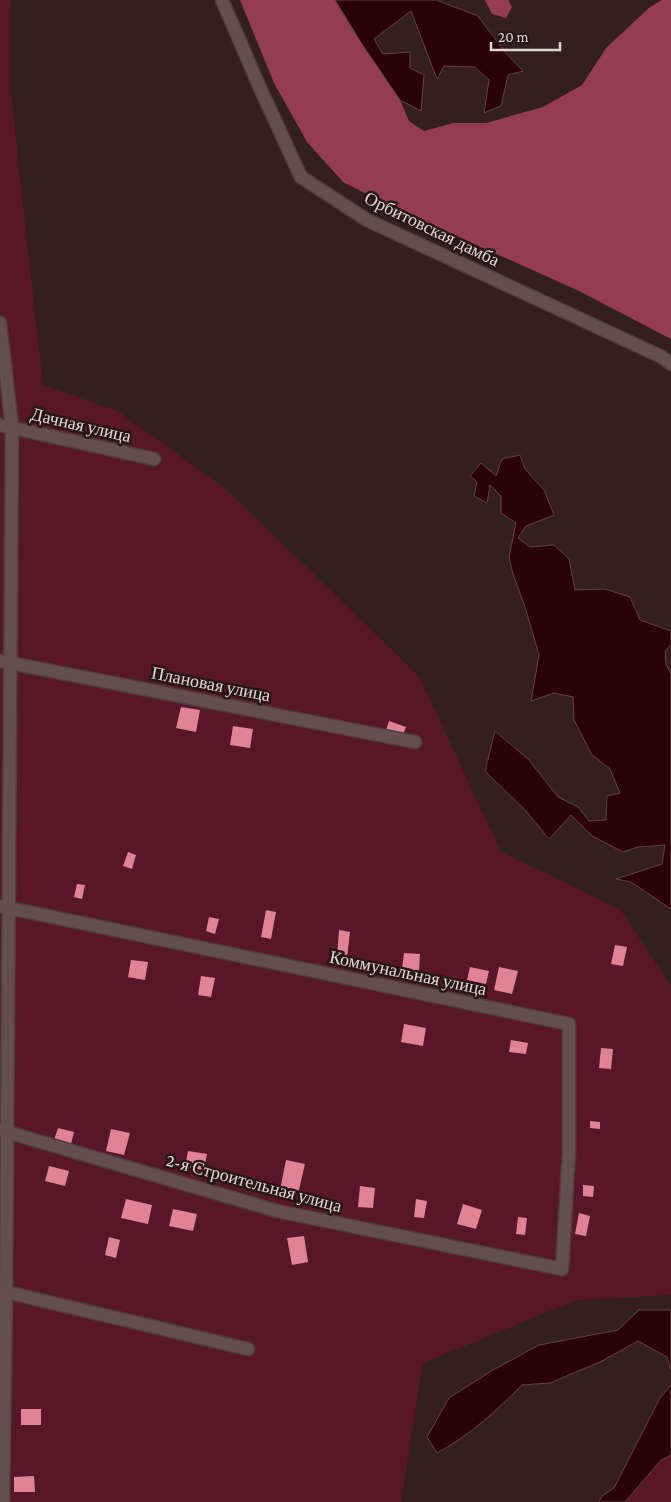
<svg xmlns="http://www.w3.org/2000/svg" width="671" height="1502" viewBox="0 0 671 1502" font-family="'Crimson Pro',serif">
  <style>
    .green { fill: #581629 }
    .forest { fill: #943c52 }
    .water { fill: #2a000c; stroke: #624049 }
    .building { fill: #e28295 }
    .lines { fill: none; stroke-linecap: round; stroke-linejoin: round }
    .service-casing { stroke: #4e3d41; stroke-width: 15 }
    .minor-casing { stroke: #4e3d41; stroke-width: 15 }
    .service { stroke: #654e51; stroke-width: 12 }
    .minor { stroke: #654e51; stroke-width: 12 }
    .labels { text-anchor: middle; stroke-width: 5; stroke-linejoin: round; paint-order: stroke }
    .street-label { font-size: 18px; fill: #e3d5d7; stroke: #281519 }
  </style>
  <rect width="100%" height="100%" fill="#331f22"/>
  <path class="green" d="M0 0H11L10 84 43 385 117 411 226 489 419 676 501 852 620 909 671 986V1295L577 1300 423 1363 401 1502H0Z
    M671 1455V1502H625L661 1460Z"/>
  <path class="forest" d="M240 0H335L362 44 400 100 409 121 424 131 453 123H486L543 107 582 85 606 48 650 7 662 0H671V339L579 291 392 207 343 182 307 142 274 83Z
    M485 0H508L512 7 506 18 492 14Z"/>
  <path class="water" d="M335 0H436L478 16 504 51 523 71 508 75 501 106 484 113 489 80 475 67 444 66 437 79 411 11 374 39 383 54 410 52V68L424 75 421 111 400 100 362 44Z
    M520 455 525 469 544 490 554 515 526 526 518 538 530 547 554 545 569 559 575 590 605 589 630 597 640 620 671 631V645L665 651 666 664 671 674V909L631 882 616 879 662 864 665 845 638 847 623 852 592 836 571 815 549 839 526 811 485 771 495 731 529 760 558 797 578 807 589 821 606 820 607 796 620 793 610 769 592 755 574 720 573 697 554 693 531 701 539 655 525 607 513 574 509 557 516 523 501 513V496L490 485 487 503 474 496 477 482 470 476 481 463 496 476 502 459Z
    M639 1310H671V1370L667 1357 638 1341 602 1361 550 1383 522 1385C496 1411 470 1435 437 1453L427 1437 449 1398 493 1370 539 1345 618 1330Z
    M671 1385V1455L661 1460 625 1502H599L602 1496 614 1488 660 1398Z"/>
  <path class="building" d="M181 707 200 710 196 732 176 728Z
    M389 721 406 727 403 735 386 730Z
    M233 726 253 729 250 748 230 745Z
    M128 852 136 855 132 869 123 866Z
    M77 884 85 885 82 899 74 897Z
    M266 910 276 912 271 939 261 937Z
    M209 917 219 919 215 934 206 931Z
    M339 930 350 932 347 958 337 957Z
    M615 945 627 947 623 966 611 964Z
    M404 953 420 954 419 971 402 969Z
    M131 960 148 962 145 980 128 977Z
    M470 967 489 971 486 984 467 980Z
    M499 967 518 971 512 994 494 990Z
    M201 976 215 978 211 997 198 995Z
    M404 1024 426 1028 423 1046 401 1042Z
    M511 1040 528 1043 526 1054 509 1052Z
    M601 1048 613 1049 611 1069 599 1068Z
    M590 1121 600 1122V1129L590 1128Z
    M58 1128 74 1132 71 1144 54 1140Z
    M111 1129 130 1133 124 1155 106 1151Z
    M188 1151 207 1154 204 1170 185 1167Z
    M286 1160 305 1164 298 1194 280 1190Z
    M49 1166 69 1171 65 1186 45 1181Z
    M583 1185 594 1186 593 1197 583 1196Z
    M360 1186 375 1188 373 1208 358 1207Z
    M126 1199 152 1205 148 1224 121 1218Z
    M416 1199 427 1201 424 1218 414 1217Z
    M463 1204 482 1210 476 1229 457 1224Z
    M173 1209 197 1214 193 1231 169 1226Z
    M579 1213 590 1216 586 1236 575 1234Z
    M518 1217 527 1218 525 1235 516 1234Z
    M304 1236 308 1262 292 1265 287 1238Z
    M109 1237 120 1240 116 1258 105 1255Z
    M21 1409H41V1425H21Z
    M34 1476 35 1492H14V1477Z"/>
  <g class="lines">
    <g class="service-casing">
      <path id="service" d="M0 425 154 459
        M0 661 415 742
        M0 906 569 1024V1151L562 1269 277 1211 0 1130
        M6 1292 248 1349"/>
    </g>
    <g class="minor-casing">
      <path id="minor" d="M222 0 260 88 301 177 367 220 662 357 671 364
        M0 323 12 427 6 1292 3 1502"/>
    </g>
    <use href="#service" class="service"/>
    <use href="#minor" class="minor"/>
  </g>
  <g class="labels">
    <g class="street-label">
      <text transform="translate(432 229) rotate(26)" y="6">Орбитовская дамба</text>
      <text transform="translate(81 425) rotate(13)" y="6">Дачная улица</text>
      <text transform="translate(211 684) rotate(11)" y="6">Плановая улица</text>
      <text transform="translate(408 973) rotate(12)" y="6">Коммунальная улица</text>
      <text transform="translate(254 1183) rotate(15)" y="6">2-я Строительная улица</text>
    </g>
  </g>
  <path d="M491 42v8h69v-8" fill="none" stroke="#e3d5d7" stroke-width="2.5"/>
  <text x="498" y="42" font-size="15" fill="#e3d5d7" stroke="#281519" stroke-width="4" paint-order="stroke">20 m</text>
</svg>
